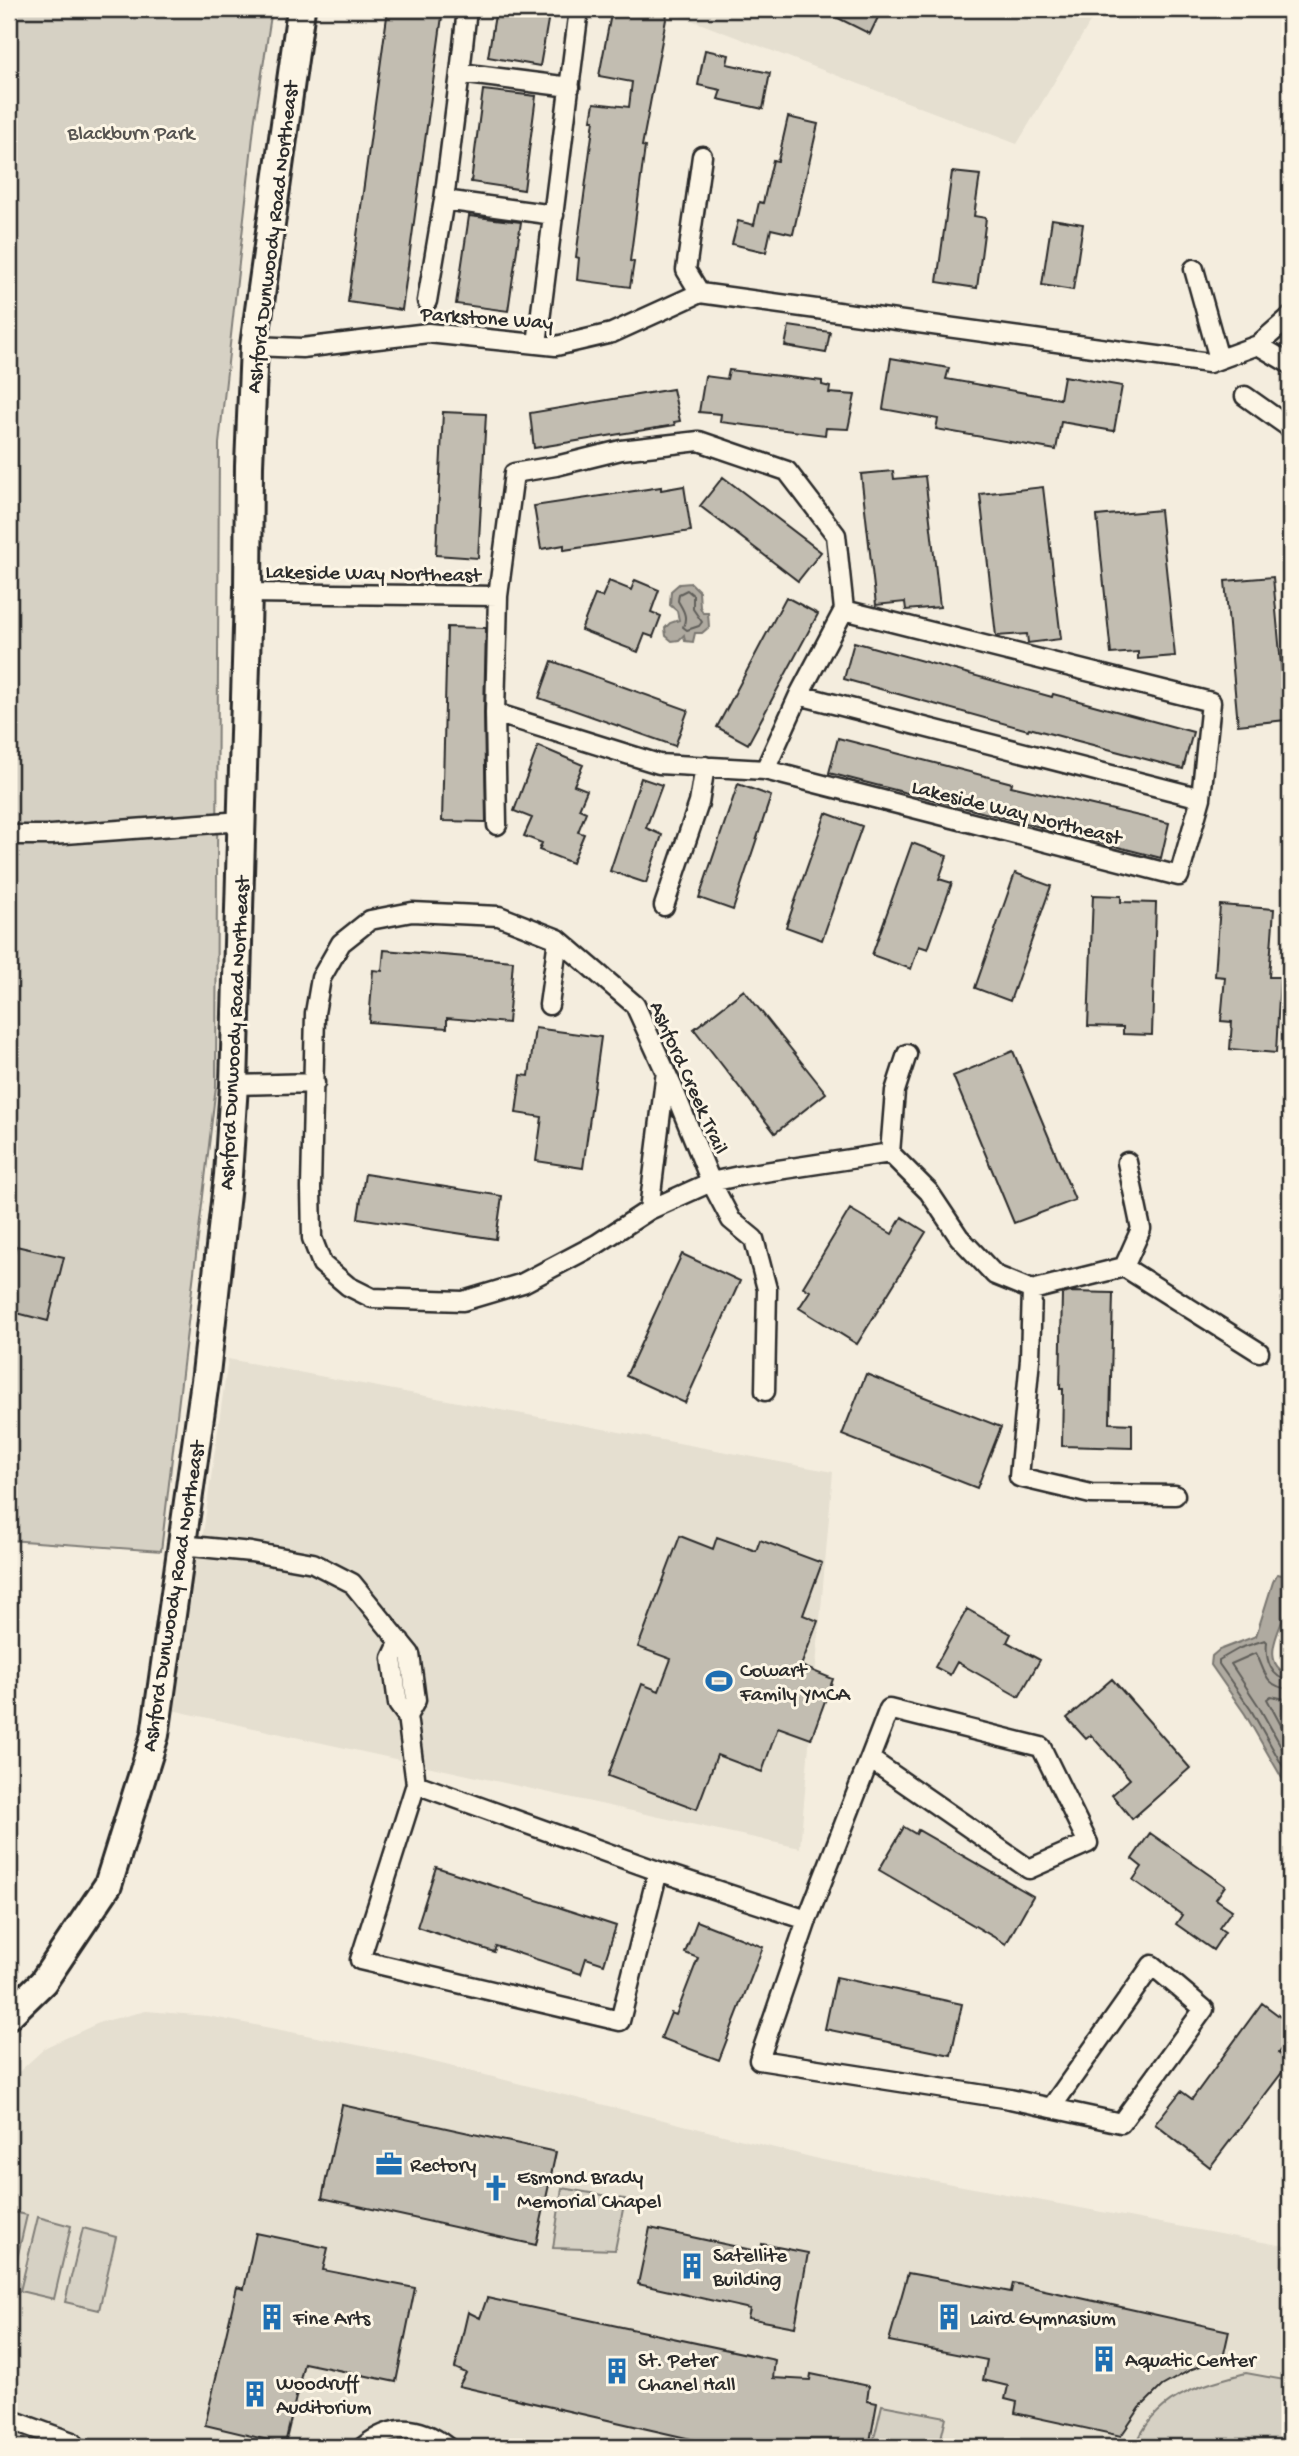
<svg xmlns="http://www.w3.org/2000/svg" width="1299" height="2456" viewBox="0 0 1299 2456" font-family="'Gochi Hand',sans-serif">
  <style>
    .built { fill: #e5dfd0 }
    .green { fill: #d6d1c4; stroke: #807e78; stroke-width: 2 }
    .water { fill: #afaaa0; stroke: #7a7771; stroke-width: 2 }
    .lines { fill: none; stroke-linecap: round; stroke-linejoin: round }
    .shore { stroke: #605e5a; stroke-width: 2 }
    .building { fill: #c2bdb1; stroke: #2b2b2b; stroke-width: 2 }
    .minor-casing { stroke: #2b2b2b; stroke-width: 23 }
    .secondary-casing { stroke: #2b2b2b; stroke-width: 32 }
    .minor { stroke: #fcf5e5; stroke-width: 18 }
    .secondary { stroke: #fcf5e5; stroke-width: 26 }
    .labels { text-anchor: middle; stroke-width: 6; stroke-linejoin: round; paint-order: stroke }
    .park-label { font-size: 21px; fill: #565451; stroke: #fcf5e5 }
    .street-label { font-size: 21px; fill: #2b2b2b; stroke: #fcf5e5 }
    .poi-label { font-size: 21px; fill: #2b2b2b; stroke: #fcf5e5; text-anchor: start }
  </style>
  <rect width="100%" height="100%" fill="#f4edde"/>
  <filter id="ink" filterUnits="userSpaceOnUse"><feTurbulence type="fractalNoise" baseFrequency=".0143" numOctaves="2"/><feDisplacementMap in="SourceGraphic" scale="14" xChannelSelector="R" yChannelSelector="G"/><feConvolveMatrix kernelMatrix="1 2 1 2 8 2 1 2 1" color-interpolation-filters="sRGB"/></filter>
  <g filter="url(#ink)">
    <path class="built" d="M662 9H1098L1017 144Z
      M228 1359 833 1472 800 1848 172 1710 189 1570 201 1548Z
      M146 2011 208 2016 394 2052 823 2160 1290 2247V2447H9V2081L46 2047 101 2022Z"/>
    <path class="green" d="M9 9H272L255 118 219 444 216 1086 161 1551 9 1540Z
      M562 2188 625 2199 615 2250 553 2248Z
      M9 2211 27 2215 10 2289H9Z
      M38 2217 71 2226 54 2299 20 2291Z
      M83 2228 116 2237 99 2310 65 2302Z
      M1246 2373 1290 2381V2447H1135C1155 2396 1198 2386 1246 2373Z
      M882 2405 946 2417 939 2447H872Z"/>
    <path class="water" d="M691 583 699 591 700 607 703 613H708L709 627 702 633H695L693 642 685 641 684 635 679 640 672 641 666 636 665 628 670 623 679 620 677 611 670 605 671 591 679 584Z
      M1277 1574 1288 1576C1291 1582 1292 1595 1290 1603 1283 1622 1256 1665 1290 1674V1792L1245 1714 1211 1665 1212 1656 1219 1650 1256 1636 1273 1582Z"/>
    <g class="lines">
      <path class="shore" d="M687 590 693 595V609L702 622 699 626 687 630 683 627C688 616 683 610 678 601L679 594Z
        M1290 1681C1271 1678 1265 1660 1267 1642L1265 1640 1240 1648 1219 1660V1664L1251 1710 1290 1779
        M1290 1689C1264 1687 1265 1670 1256 1653L1231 1664 1258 1705 1290 1762
        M1290 1700 1271 1696 1267 1699 1290 1742"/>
    </g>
    <path class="building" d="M388 9H443L402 310 348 302Z
      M496 9H550L540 66 488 57Z
      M612 9H641L667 14 642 146 645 147 630 261 634 262 630 287 577 280 579 258 576 257 594 120H591L594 103 629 107 632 82 599 76Z
      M820 9H882L870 34Z
      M705 50 729 55 727 64 770 73 763 109 718 99 721 90 698 85Z
      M483 90 536 96 524 190 471 182Z
      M788 117 818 124 793 234 771 229 766 252 732 244 738 221 754 225 759 202 763 203 773 160 778 161Z
      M952 172 980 175 974 216 986 218 977 288 937 282Z
      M469 216 521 222 508 311 456 304Z
      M1052 219 1083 224 1073 290 1042 285Z
      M789 326 830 332 826 353 785 346Z
      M891 358 949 368 946 379 1060 399 1064 376 1122 386 1114 431 1061 422 1056 450 936 429 938 419 883 409Z
      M729 370 822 381V385L830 387 829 393 855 395 848 429 826 428 825 435 720 422 721 414 699 412 705 376 727 379Z
      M673 389 680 421 674 422 675 425 534 448 530 413Z
      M443 412 486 414 478 558 436 555Z
      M893 471 894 479 925 476 940 607 906 610 905 602 876 605 861 474Z
      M723 477 821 552 798 581 700 506Z
      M684 486 691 531 564 550V545L541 549 534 506 661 487V490Z
      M1043 487 1061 639 1028 643 1027 634 996 636 980 494Z
      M1160 510 1175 656 1138 659V652L1111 654 1097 516Z
      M1273 577 1286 720 1238 725 1225 581Z
      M635 580 659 590 651 612 661 616 653 637 645 634 638 652 581 630 595 595 602 597 609 581 631 590Z
      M786 597 818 614 748 744 717 727Z
      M447 627 486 628 484 713 486 822 442 821Z
      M854 642 1052 697 1053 694 1193 732 1183 769 1029 728 1028 730 844 679Z
      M552 661 688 710 675 746 539 698Z
      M838 738 1012 783 1011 786 1169 823 1161 858 829 773Z
      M538 746 583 765 574 785 587 790 579 809 586 812 578 832 584 834 572 863 539 850 542 843 524 836 532 818 514 811Z
      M641 778 662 785 646 828 662 835 646 883 610 871Z
      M738 784 771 796 733 910 699 898Z
      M826 813 862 826 822 940 786 927Z
      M912 843 947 856 939 879 952 883 928 949 919 946 911 969 872 955Z
      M1015 873 1051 886 1010 1001 975 988Z
      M1093 895 1121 896V902L1156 903 1152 1035 1123 1034V1027L1088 1026Z
      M1220 905 1274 909 1269 977H1280L1276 1053 1230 1049 1232 1022 1221 1021 1225 977 1215 976Z
      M384 950 513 961 508 1023 447 1018V1028L369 1022 373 970 382 971Z
      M744 990 826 1093 775 1133 694 1029Z
      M535 1028 601 1037 583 1168 536 1161 542 1117 516 1113 521 1075 529 1076Z
      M1013 1051 1075 1200 1014 1223 953 1076Z
      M365 1174 502 1196 496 1239 358 1218Z
      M850 1209 892 1234 902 1217 926 1232 857 1344 799 1308 810 1291 803 1287Z
      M16 1246 64 1257 48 1321 9 1311V1276Z
      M682 1254 740 1281 685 1403 626 1376Z
      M1071 1292 1113 1293 1110 1423 1132 1424V1448L1062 1446 1063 1389H1060L1062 1294Z
      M866 1374 1001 1427 977 1488 842 1435Z
      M680 1536 713 1549 717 1537 756 1551 760 1540 822 1563 803 1615 818 1621 801 1666 833 1679 811 1739 778 1727 762 1772 717 1755 697 1809 608 1776 642 1684 659 1691 671 1659 638 1647Z
      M967 1609 1011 1634 1007 1642 1040 1660 1019 1697 957 1662 950 1675 935 1667Z
      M1112 1679 1190 1768 1132 1819 1112 1795 1130 1779 1091 1735 1086 1739 1067 1718Z
      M904 1827 916 1834 918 1830 1033 1896 1006 1944 879 1870Z
      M1150 1833 1225 1886 1216 1899 1232 1910 1219 1928 1225 1932 1213 1950 1176 1924 1182 1915 1133 1880 1142 1867 1132 1859Z
      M436 1867 616 1926 604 1964 586 1958 581 1974 496 1946 494 1952 417 1927Z
      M697 1921 763 1947 719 2060 661 2038 671 2013 676 2015 698 1958 685 1953Z
      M836 1977 962 2004 951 2055 825 2029Z
      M1262 2003 1290 2024V2037L1278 2053 1290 2062 1210 2167 1155 2124 1181 2091 1192 2099Z
      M342 2105 556 2152 536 2245 322 2198Z
      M650 2228 761 2252 762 2244 808 2253 795 2327 748 2318 750 2309 638 2284Z
      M256 2233 328 2248 323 2270 415 2288 396 2382 304 2363 285 2444 205 2425 237 2287 244 2289Z
      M908 2273 1011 2292 1013 2283 1229 2331 1223 2358 1192 2369 1162 2386 1140 2408 1121 2436 1015 2413 1017 2402 1005 2399 1008 2386 983 2380 987 2360 889 2341Z
      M487 2298 775 2360 773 2378 810 2380 811 2374 869 2386 867 2401 877 2403 869 2447H726L459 2386 466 2373 455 2368 468 2312 480 2318Z"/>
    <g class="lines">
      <g class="minor-casing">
        <path id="minor" d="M467 9 460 73 570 87
          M460 73 444 200 554 215
          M1194 269 1219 359
          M700 293 686 270 702 156
          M427 301 444 200
          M537 344 579 9
          M1258 345 1290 364
          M254 346 302 348 428 333 556 346 612 333 700 293 1209 363 1258 345 1290 317
          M1245 396 1290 428
          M699 441 787 471 836 535 844 610 1211 702 1201 798 1179 876 765 770 659 764 495 713 498 596 514 473 556 466 621 450Z
          M248 593 498 596
          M844 610 799 695 1201 798
          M495 713 497 825
          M765 770 799 695
          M9 835H51L242 821
          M664 906 699 803 705 766
          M412 912 499 916 558 939 635 1005 673 1088 711 1182 649 1210 597 1244 523 1283 463 1301 372 1298 348 1286 322 1264 312 1238 311 1188 315 1013 321 978 341 943 370 920Z
          M549 1005 558 939
          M907 1054 895 1091 890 1153 929 1192 959 1237 995 1275 1032 1290 1124 1267 1141 1229 1127 1162
          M234 1085 315 1083
          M649 1210 666 1071
          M1124 1267 1259 1352
          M1032 1290 1030 1359 1019 1477 1091 1494 1175 1495
          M765 1391 767 1289 754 1239 731 1220 711 1182 739 1176 890 1153
          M181 1545 251 1552 313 1563 352 1583 410 1654 416 1700 407 1716
          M400 1641 392 1658 398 1704 407 1716 416 1784 360 1960 620 2021 658 1871 416 1784
          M658 1871 807 1920 759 2060 1010 2099 1121 2123 1204 2009 1152 1965 1051 2108
          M807 1920 889 1709 1041 1747 1088 1843 1029 1869 870 1759
          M9 2419 72 2442 77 2447
          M363 2447C392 2424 418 2424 447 2447"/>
      </g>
      <g class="secondary-casing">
        <path id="secondary" d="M9 2015 43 1982 108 1885 155 1735 206 1374 228 1175 234 1085 248 593 249 465 254 346 301 9"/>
      </g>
      <use href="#minor" class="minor"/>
      <use href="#secondary" class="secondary"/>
    </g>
  </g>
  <defs>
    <g id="stadium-bare" transform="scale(2.1)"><path d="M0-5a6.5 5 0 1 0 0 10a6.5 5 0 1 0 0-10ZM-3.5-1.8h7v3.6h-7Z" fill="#1f6fb2" stroke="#fcf5e5" stroke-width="2.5" paint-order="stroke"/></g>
    <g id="office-bare" transform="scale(2.1)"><path d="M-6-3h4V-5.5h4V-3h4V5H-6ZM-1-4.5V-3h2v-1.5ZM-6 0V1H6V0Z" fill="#1f6fb2" stroke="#fcf5e5" stroke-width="2.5" paint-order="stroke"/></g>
    <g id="church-bare" transform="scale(2.1)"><path d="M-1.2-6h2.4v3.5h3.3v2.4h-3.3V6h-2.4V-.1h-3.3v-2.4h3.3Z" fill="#1f6fb2" stroke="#fcf5e5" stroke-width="2.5" paint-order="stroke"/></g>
    <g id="building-bare" transform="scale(2.1)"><path d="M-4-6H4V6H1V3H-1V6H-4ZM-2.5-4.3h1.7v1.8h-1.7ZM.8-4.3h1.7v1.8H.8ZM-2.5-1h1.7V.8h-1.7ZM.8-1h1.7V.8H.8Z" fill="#1f6fb2" stroke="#fcf5e5" stroke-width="2.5" paint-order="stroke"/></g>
  </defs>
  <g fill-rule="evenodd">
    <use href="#stadium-bare" x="719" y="1681"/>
    <use href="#office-bare" x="389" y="2164"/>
    <use href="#church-bare" x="496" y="2188"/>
    <use href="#building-bare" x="692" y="2266"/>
    <use href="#building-bare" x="272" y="2317"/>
    <use href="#building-bare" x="949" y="2317"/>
    <use href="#building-bare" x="1104" y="2359"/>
    <use href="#building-bare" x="617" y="2371"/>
    <use href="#building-bare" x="255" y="2394"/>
  </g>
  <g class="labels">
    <g class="park-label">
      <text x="131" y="139">Blackburn Park</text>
    </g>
    <g class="street-label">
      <text transform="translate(271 237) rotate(-83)" y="7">Ashford Dunwoody Road Northeast</text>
      <text transform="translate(487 317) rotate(4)" y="7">Parkstone Way</text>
      <text transform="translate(373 572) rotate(1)" y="7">Lakeside Way Northeast</text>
      <text transform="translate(1017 811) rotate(14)" y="7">Lakeside Way Northeast</text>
      <text transform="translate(233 1033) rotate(-87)" y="7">Ashford Dunwoody Road Northeast</text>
      <text transform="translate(690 1077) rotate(66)" y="7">Ashford Creek Trail</text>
      <text transform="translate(172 1596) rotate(-81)" y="7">Ashford Dunwoody Road Northeast</text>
    </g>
    <g class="poi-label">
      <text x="740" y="1676">Cowart<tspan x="740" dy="24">Family YMCA</tspan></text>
      <text x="410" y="2171">Rectory</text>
      <text x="517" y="2183">Esmond Brady<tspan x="517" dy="24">Memorial Chapel</tspan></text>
      <text x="713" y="2261">Satellite<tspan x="713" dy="24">Building</tspan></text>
      <text x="293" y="2324">Fine Arts</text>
      <text x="970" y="2324">Laird Gymnasium</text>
      <text x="638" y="2366">St. Peter<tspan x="638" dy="24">Chanel Hall</tspan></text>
      <text x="1125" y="2366">Aquatic Center</text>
      <text x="276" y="2389">Woodruff<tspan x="276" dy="24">Auditorium</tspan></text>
    </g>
  </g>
  <rect width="1299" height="2456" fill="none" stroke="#fcf5e5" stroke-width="35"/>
  <rect x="18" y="18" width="1264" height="2421" fill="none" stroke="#2b2b2b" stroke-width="2.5" filter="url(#ink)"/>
</svg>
